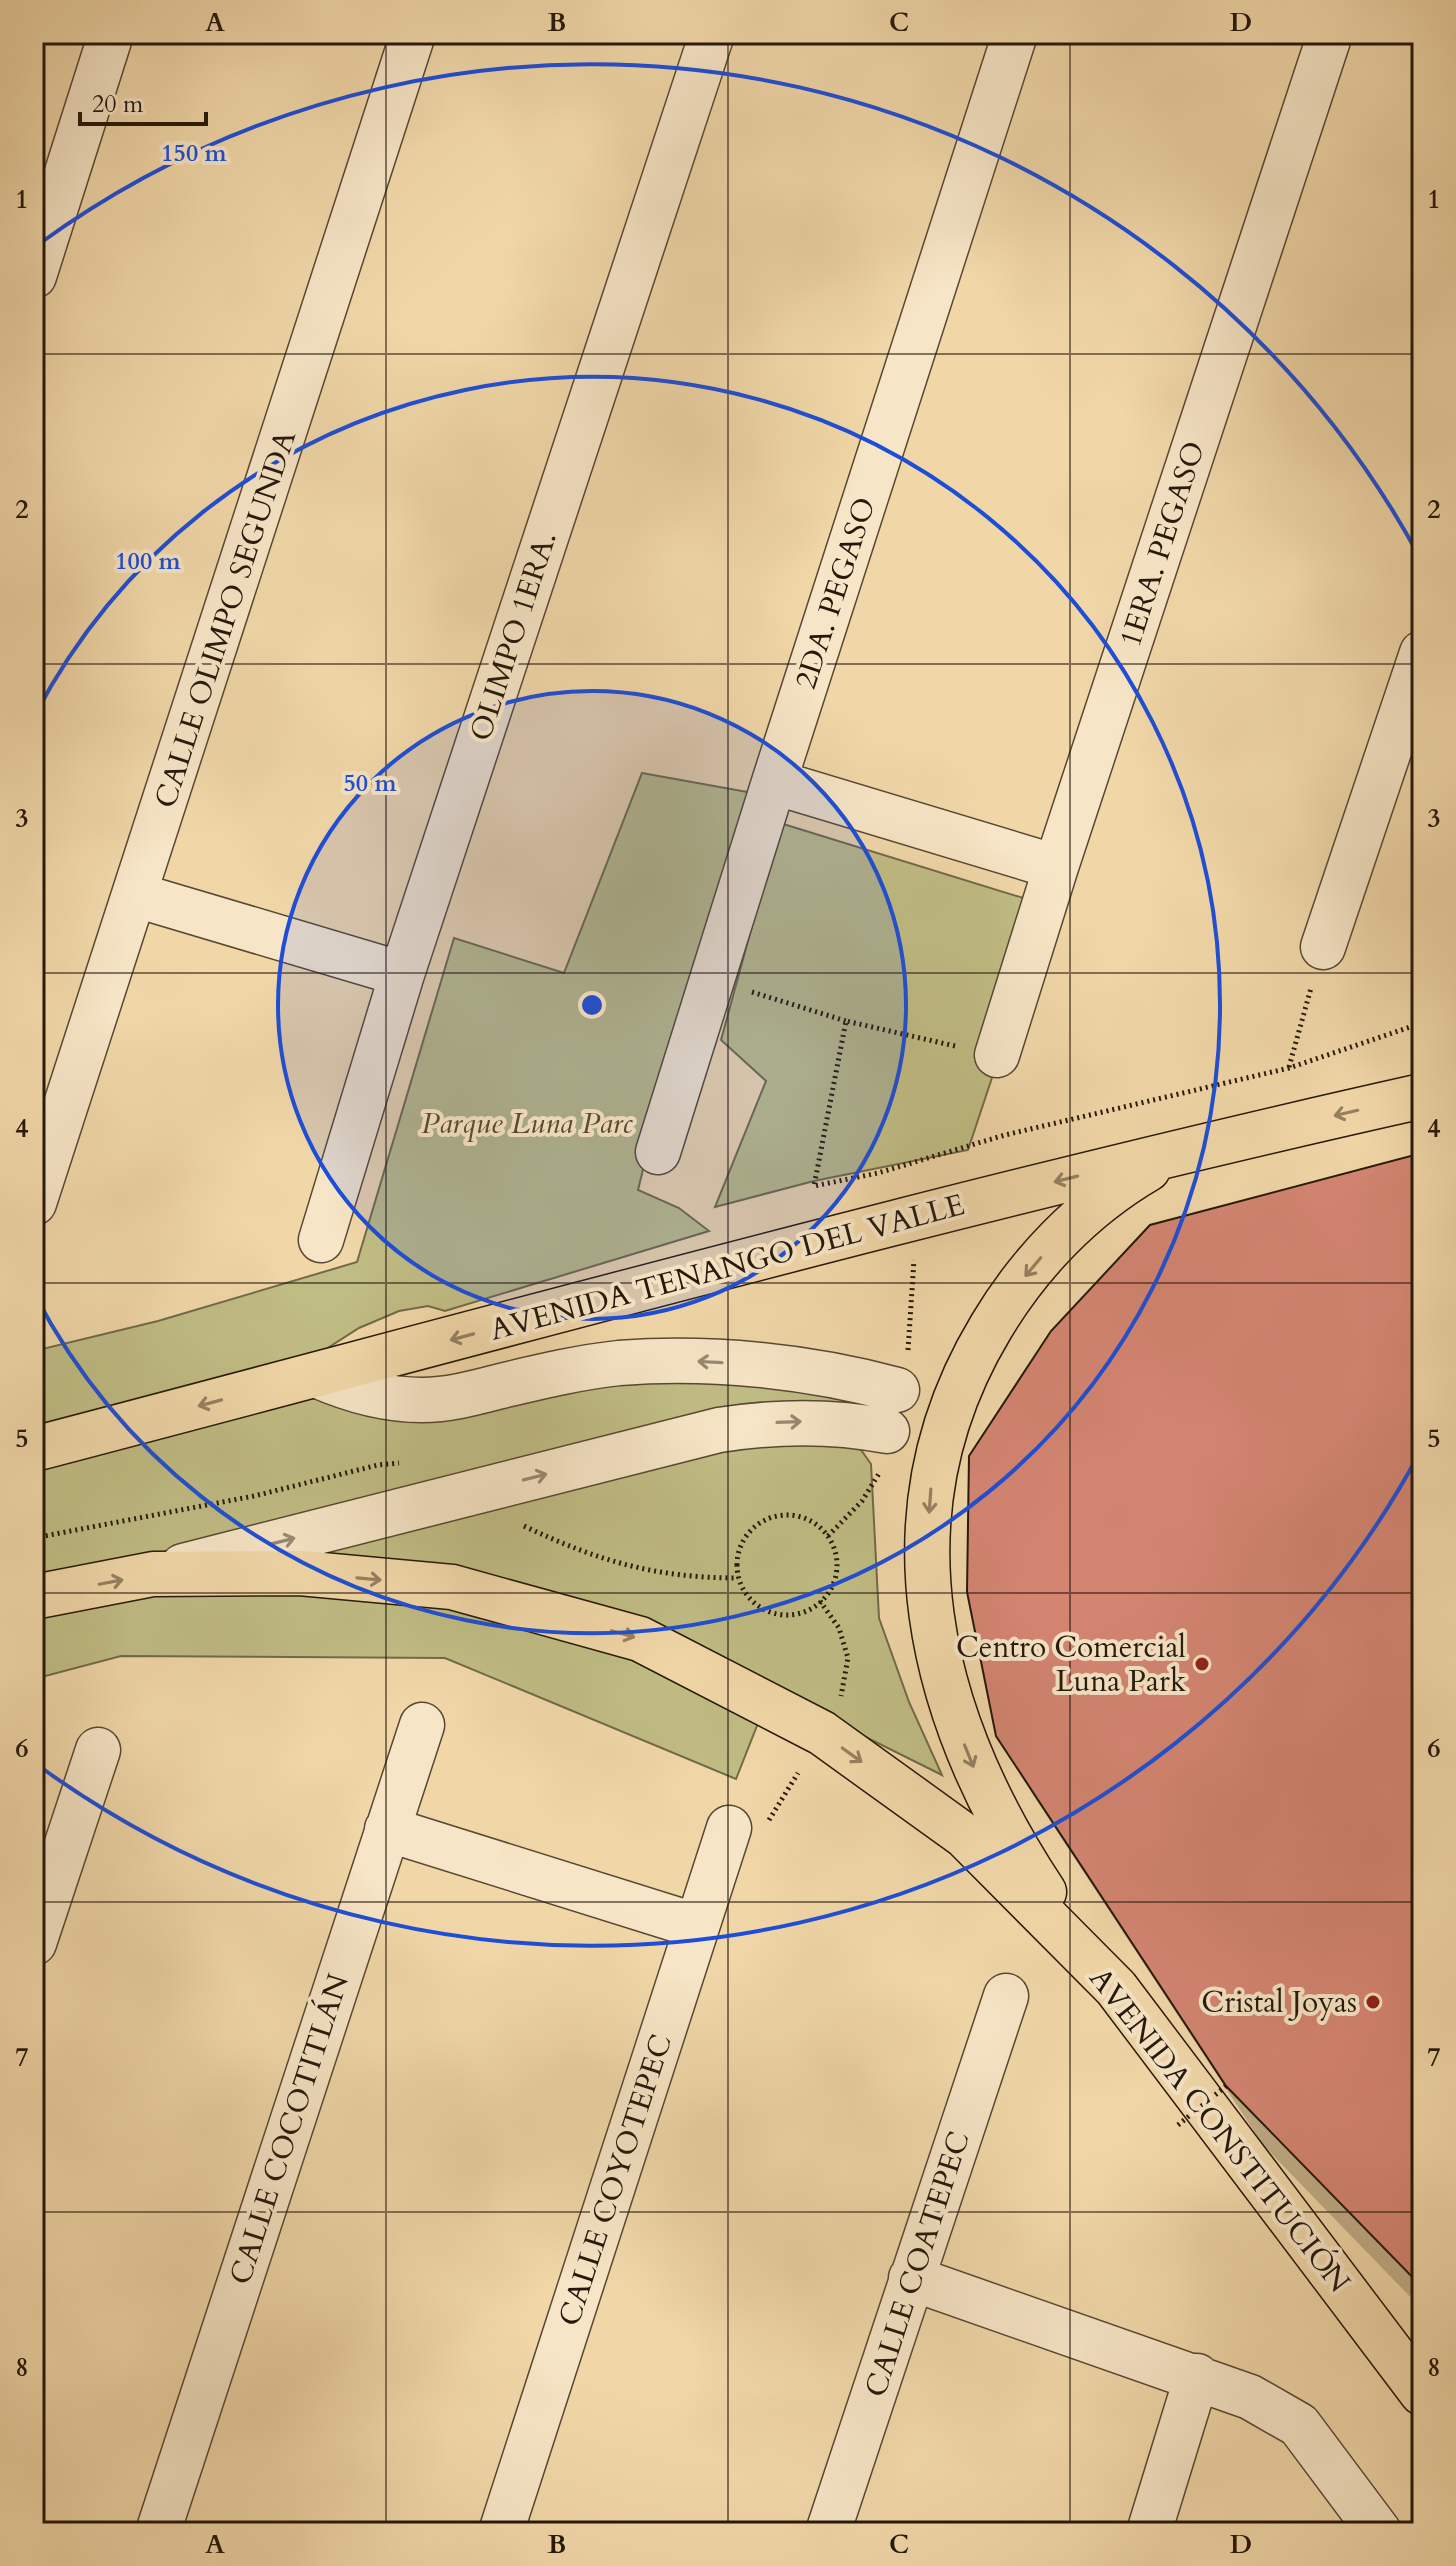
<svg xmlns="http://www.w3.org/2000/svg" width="1456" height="2566" viewBox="0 0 1456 2566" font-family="Cardo,serif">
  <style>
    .green { fill: #c0bd84; stroke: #726a48; stroke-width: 2 }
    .shadow { fill: #0003 }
    .building { fill: #d48572; stroke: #25180b; stroke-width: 2 }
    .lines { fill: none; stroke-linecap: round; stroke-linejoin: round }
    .minor-casing { stroke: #584832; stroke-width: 47 }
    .major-casing { stroke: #25180b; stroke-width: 47 }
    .path { stroke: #25180b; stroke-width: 5; stroke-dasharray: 2 4; stroke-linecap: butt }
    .minor { stroke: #f6e5c6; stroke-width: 44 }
    .major { stroke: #f1d7a8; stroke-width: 44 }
    .path-bridge { stroke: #25180b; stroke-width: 5; stroke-dasharray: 2 4; stroke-linecap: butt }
    .oneway { stroke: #958161 }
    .oneway2 { stroke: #988972 }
    .grid { fill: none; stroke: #25180b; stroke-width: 2; stroke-opacity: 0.55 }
    .ring { fill: none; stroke: #1d4ed8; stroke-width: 4 }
    .poi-dot { fill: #8f2418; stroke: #f6e5c6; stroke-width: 3 }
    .labels { text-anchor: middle; stroke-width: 8; stroke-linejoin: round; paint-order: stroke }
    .street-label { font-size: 30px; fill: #25180b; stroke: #f6e5c6 }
    .park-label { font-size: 30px; font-style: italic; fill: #544a2f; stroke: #f6e5c6 }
    .poi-label { font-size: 30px; fill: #25180b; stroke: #f6e5c6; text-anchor: end }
    .centre { fill: #1d4ed8; stroke: #f6e5c6; stroke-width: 4 }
    .ring-label { font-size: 24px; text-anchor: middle; font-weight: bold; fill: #1d4ed8; stroke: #f6e5c6; stroke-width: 8; stroke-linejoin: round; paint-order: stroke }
    .neatline { fill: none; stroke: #25180b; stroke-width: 3 }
    .grid-label { font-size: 26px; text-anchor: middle; font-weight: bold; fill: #25180b }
  </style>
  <rect width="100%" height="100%" fill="#f1d7a8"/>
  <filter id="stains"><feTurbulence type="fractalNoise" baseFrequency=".0025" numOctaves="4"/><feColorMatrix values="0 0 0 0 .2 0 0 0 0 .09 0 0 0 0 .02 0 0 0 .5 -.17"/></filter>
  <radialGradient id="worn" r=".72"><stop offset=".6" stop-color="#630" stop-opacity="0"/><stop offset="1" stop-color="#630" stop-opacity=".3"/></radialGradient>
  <path class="green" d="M642 773 753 793 684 1003 638 1190 679 1208 709 1231 445 1311 428 1306 399 1311 359 1328 298 1367 34 1436V1351L158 1321 357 1262 454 938 564 973Z
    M780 823 1049 906 968 1150 814 1181 715 1207 766 1081 721 1040Z
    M674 1370 867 1399 863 1413 34 1587V1460L307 1396Z
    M766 1438 859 1447 871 1464 879 1618 909 1702 942 1775 649 1629 234 1564Z
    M144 1585 403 1592 639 1647 762 1713 736 1779 445 1658 121 1656 34 1679V1609Z"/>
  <path class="shadow" d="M1422 1155V2309L1263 2145 1033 1795 998 1735Z"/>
  <path class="building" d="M1422 1153V2287L1226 2086 996 1736 967 1592 969 1456 1051 1331 1150 1225Z"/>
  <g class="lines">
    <g class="minor-casing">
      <path id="minor" d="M34 276 111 34
        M774 782 1056 867
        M136 895 402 974
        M1323 947 1422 653
        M997 1055 1056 867 1330 34
        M658 1152 774 782 1015 34
        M34 1203 413 34
        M321 1240 402 974 712 34
        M316 1375C350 1390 384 1400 422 1400 450 1400 478 1392 505 1385 543 1376 581 1367 619 1363 711 1356 808 1366 897 1390
        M183 1566 719 1430C776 1421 830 1420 887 1431
        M387 1829 697 1926
        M34 1943 98 1750
        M911 2278 1250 2397 1299 2425 1379 2532
        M158 2532 422 1725
        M501 2532 729 1828
        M828 2532 1006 1996
        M1149 2532 1197 2376"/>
    </g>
    <g class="major-casing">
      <path id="major" d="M34 1449C496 1328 956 1200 1422 1096
        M34 1597 153 1574 300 1573 452 1587 640 1639 822 1733 965 1836 1116 1988 1422 2393
        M1044 1892C929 1718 877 1516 991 1327 1029 1263 1083 1207 1148 1169"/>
    </g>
    <path class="path" d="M752 992 846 1021
      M955 1046 846 1021 814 1186 878 1173 1005 1135 1289 1068 1422 1023
      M1289 1067 1311 988
      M908 1350 914 1260
      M737 1565a50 50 0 1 1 100 0a50 50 0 1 1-100 0Z
      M524 1526C598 1561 656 1578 738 1578
      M828 1536 862 1501 880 1472
      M34 1538 254 1496 378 1465 399 1463
      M820 1601 839 1628 848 1658 841 1696
      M769 1820 798 1773"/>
    <use href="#minor" class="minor"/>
    <use href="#major" class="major"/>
    <path class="path-bridge" d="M1178 2125 1226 2086"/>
  </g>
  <defs><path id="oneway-shaft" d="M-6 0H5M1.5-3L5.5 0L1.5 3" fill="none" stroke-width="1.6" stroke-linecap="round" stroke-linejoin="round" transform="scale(2)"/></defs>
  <g class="oneway">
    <use href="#oneway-shaft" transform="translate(1346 1113) rotate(167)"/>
    <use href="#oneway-shaft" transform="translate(1066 1179) rotate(166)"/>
    <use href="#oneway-shaft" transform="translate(1033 1267) rotate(130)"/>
    <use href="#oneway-shaft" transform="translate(462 1337) rotate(165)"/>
    <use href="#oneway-shaft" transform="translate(210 1403) rotate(165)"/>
    <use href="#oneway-shaft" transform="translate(930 1501) rotate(94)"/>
    <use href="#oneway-shaft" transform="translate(369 1579) rotate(5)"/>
    <use href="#oneway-shaft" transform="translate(111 1582) rotate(-11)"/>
    <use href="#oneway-shaft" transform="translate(623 1634) rotate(16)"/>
    <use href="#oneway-shaft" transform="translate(852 1755) rotate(36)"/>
    <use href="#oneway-shaft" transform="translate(969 1756) rotate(68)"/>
  </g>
  <g class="oneway2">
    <use href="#oneway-shaft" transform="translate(710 1362) rotate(-177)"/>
    <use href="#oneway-shaft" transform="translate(789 1422) rotate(-2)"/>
    <use href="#oneway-shaft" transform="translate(535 1477) rotate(-14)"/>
    <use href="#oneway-shaft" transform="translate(283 1541) rotate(-14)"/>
  </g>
  <path class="grid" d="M386 34V2532M728 34V2532M1070 34V2532M34 354H1422M34 664H1422M34 973H1422M34 1283H1422M34 1593H1422M34 1902H1422M34 2212H1422"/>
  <circle cx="592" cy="1005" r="314" fill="#1d4ed8" fill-opacity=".12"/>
  <g class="ring">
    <circle cx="592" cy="1005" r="314"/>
    <path d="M35 715A628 628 0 1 1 35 1295"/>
    <path d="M1419 1454A941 941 0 0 1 39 1766M39 244A941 941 0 0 1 1419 556"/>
  </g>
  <g class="poi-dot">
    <circle cx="1202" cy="1664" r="8"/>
    <circle cx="1373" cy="2002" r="8"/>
  </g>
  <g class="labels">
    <g class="street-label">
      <text transform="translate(1162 544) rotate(-72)" y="10">1ERA. PEGASO</text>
      <text transform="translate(835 593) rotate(-72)" y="10">2DA. PEGASO</text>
      <text transform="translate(225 619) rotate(-72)" y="10">CALLE OLIMPO SEGUNDA</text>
      <text transform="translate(513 636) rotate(-72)" y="10">OLIMPO 1ERA.</text>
      <text transform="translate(727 1267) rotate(-15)" y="10">AVENIDA TENANGO DEL VALLE</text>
      <text transform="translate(289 2129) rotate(-72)" y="10">CALLE COCOTITLÁN</text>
      <text transform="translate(1220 2130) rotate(52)" y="10">AVENIDA CONSTITUCIÓN</text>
      <text transform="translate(615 2180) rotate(-72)" y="10">CALLE COYOTEPEC</text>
      <text transform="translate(917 2264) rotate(-72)" y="10">CALLE COATEPEC</text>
    </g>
    <g class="park-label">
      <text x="527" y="1133">Parque Luna Parc</text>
    </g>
    <g class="poi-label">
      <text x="1186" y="1657">Centro Comercial<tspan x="1186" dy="34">Luna Park</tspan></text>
      <text x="1357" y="2012">Cristal Joyas</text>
    </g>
  </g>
  <circle cx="592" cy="1005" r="12" class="centre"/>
  <g class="ring-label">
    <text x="194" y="161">150 m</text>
    <text x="148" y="569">100 m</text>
    <text x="370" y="791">50 m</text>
  </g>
  <rect width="1456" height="2566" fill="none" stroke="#f1d7a8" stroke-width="88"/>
  <path d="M80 112v12h126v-12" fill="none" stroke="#25180b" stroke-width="4"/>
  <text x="92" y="112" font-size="24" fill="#25180b" stroke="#f6e5c6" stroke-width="6" paint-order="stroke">20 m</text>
  <rect x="44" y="44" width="1368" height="2478" class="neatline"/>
  <g class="grid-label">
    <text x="215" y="31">A</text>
    <text x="557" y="31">B</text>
    <text x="899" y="31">C</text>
    <text x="1241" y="31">D</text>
    <text x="22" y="208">1</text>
    <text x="1434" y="208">1</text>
    <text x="22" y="518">2</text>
    <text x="1434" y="518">2</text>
    <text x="22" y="827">3</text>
    <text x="1434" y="827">3</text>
    <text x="22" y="1137">4</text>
    <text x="1434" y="1137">4</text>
    <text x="22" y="1447">5</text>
    <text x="1434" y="1447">5</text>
    <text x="22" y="1757">6</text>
    <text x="1434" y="1757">6</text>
    <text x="22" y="2066">7</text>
    <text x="1434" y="2066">7</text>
    <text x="22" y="2376">8</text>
    <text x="1434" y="2376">8</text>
    <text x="215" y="2553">A</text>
    <text x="557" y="2553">B</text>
    <text x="899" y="2553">C</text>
    <text x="1241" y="2553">D</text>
  </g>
  <rect width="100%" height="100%" filter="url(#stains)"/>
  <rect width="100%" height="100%" fill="url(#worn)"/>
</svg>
